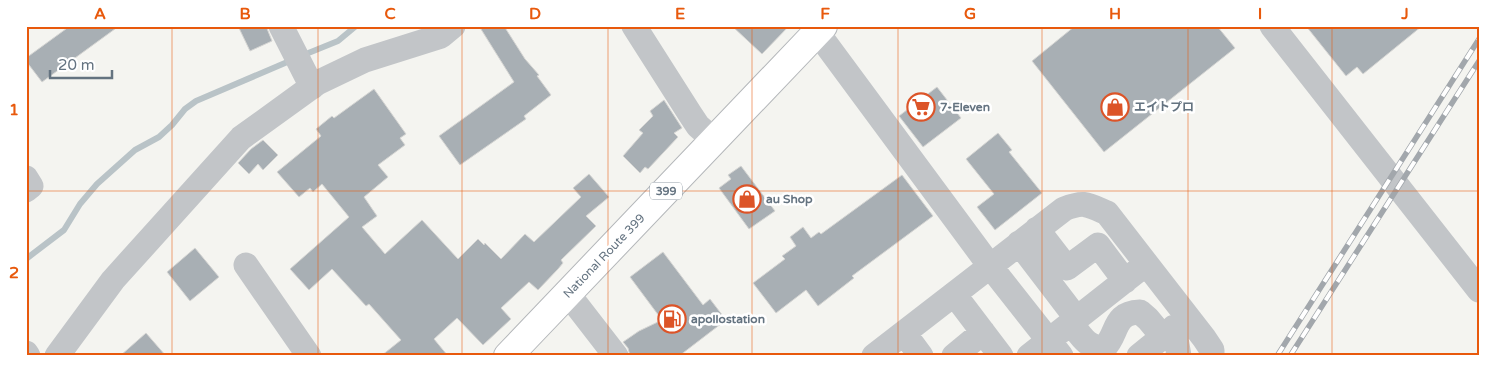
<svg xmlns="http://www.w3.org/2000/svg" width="1505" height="382" viewBox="0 0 1505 382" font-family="'Varela Round','Noto Sans JP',sans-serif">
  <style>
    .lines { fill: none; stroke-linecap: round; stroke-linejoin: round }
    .stream { stroke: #b9c3c7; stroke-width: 6 }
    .building { fill: #a8afb4; stroke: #d5d5d3 }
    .highway-casing { stroke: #b4b7ba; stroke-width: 30 }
    .minor { stroke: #c2c5c8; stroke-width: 25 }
    .highway { stroke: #fff; stroke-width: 28 }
    .rail-casing { stroke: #a2a7ac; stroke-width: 5.5 }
    .rail { stroke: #fff; stroke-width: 4; stroke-dasharray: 11; stroke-linecap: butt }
    .grid { fill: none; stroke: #e8590c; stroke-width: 1; stroke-opacity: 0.55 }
    .labels { text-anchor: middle; stroke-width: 5; stroke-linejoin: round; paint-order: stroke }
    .shield { fill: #fff; stroke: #929da6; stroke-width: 1 }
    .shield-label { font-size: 11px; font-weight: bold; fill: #647380 }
    .poi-label { font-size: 12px; font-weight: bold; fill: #647380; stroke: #fff; text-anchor: start }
    .street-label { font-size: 12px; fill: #647380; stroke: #fff }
    .neatline { fill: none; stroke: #e8590c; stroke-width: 2 }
    .grid-label { font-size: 16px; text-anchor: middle; font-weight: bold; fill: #e8590c }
  </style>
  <rect width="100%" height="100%" fill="#f4f4f0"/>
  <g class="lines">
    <path class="stream" d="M301 56 338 41 356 26
      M26 259 64 230 80 204 97 184 135 150 159 137 172 125 185 109 196 101 292 60"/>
  </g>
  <path class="building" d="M70 26H119L42 82 26 61V58Z
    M238 26H266L272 41 250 51Z
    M479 26H504L525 59 539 75 537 76 551 95 524 116 526 119 460 165 439 136 514 82Z
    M732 26H789L762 54Z
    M1075 26H1217L1235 48 1104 152 1032 61Z
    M1306 26H1422L1363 74 1357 67 1346 76Z
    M937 87 961 118 923 147 899 116Z
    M374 89 406 134 400 138 405 145 378 165 388 177 364 197 377 216 362 227 385 254 422 220 458 259 478 239 484 245 485 243 501 259 525 234 534 242 581 197 573 188 589 174 609 197 586 216 596 226 561 260 563 263 558 269 538 290 529 282 501 308 511 319 483 345 457 318 434 339 448 356H381L401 340 369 304 366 306 332 269 309 290 290 269 349 217 322 184 313 192 310 188 299 197 277 172 321 136 316 129 332 116 334 118Z
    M664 100 682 128 674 133 678 137 648 169 645 167 640 173 623 156 643 133 639 130 653 116 650 111Z
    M998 133 1012 150 1009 152 1042 193 995 230 977 207 994 194 966 159Z
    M263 140 278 155 263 170 258 164 249 174 238 163 251 149Z
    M741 166 775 211 749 229 719 188 731 179 728 175Z
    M902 175 933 216 852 276 854 278 818 306 806 290 776 313 753 283 785 259 782 256 796 246 790 237 803 227 811 238 819 232 821 234Z
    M195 248 219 277 190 301 167 272Z
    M663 252 703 305 710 299 726 320 679 356H630L628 348 623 342 639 331 662 320 630 277Z
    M146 333 166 356H120Z"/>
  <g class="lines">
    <g class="highway-casing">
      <path id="highway" d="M508 356 823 26"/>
    </g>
    <path class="minor" d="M281 26 312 87
      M634 26 690 114 698 126 714 140
      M1272 26 1479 290
      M817 32 990 266 1061 356
      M26 178 31 186 26 190
      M1037 229 1067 268 1098 245 1125 281
      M1019 243 1077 319
      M246 265 309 356
      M568 294 616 356
      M954 294 1001 356
      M1071 323C1081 336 1087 348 1104 348 1119 333 1112 313 1140 312L1148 319 1163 337
      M1174 327 1179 356
      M904 333 921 356
      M26 353 28 356
      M57 356 113 280 241 138 317 83 365 60 441 36 453 26
      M874 356 1064 209C1084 201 1087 204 1107 213L1204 338 1212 350V356
      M954 356 983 332
      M1029 356 1146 264
      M1139 356 1176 326"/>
    <use href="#highway" class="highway"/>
    <g class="rail-casing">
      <path id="rail" d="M1277 356 1479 39
        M1290 356 1479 61"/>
    </g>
    <use href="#rail" class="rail"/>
  </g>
  <path class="grid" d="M172 26V356M318 26V356M462 26V356M608 26V356M752 26V356M898 26V356M1042 26V356M1188 26V356M1332 26V356M26 191H1479"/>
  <defs>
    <g id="supermarket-ring" transform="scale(1.4375)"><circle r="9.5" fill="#fff" stroke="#dc5428" stroke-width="1.5"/><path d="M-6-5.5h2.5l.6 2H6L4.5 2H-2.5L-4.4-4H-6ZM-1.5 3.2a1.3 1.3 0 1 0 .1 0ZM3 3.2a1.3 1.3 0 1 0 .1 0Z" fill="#dc5428"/></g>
    <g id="shop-ring" transform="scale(1.4375)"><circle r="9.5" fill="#fff" stroke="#dc5428" stroke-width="1.5"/><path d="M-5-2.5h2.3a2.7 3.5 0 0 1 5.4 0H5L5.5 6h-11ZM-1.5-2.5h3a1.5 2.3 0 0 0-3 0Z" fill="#dc5428"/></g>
    <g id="fuel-ring" transform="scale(1.4375)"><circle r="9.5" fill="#fff" stroke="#dc5428" stroke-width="1.5"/><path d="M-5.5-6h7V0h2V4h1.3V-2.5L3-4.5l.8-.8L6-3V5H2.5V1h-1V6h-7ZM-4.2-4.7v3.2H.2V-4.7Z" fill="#dc5428"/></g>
  </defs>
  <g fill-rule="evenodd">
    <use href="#supermarket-ring" x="921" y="107"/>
    <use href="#shop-ring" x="1115" y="107"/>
    <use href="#shop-ring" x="747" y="199"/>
    <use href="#fuel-ring" x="672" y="319"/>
  </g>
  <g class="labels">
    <rect class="shield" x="650" y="182.5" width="32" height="17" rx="4"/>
    <g class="shield-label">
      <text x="666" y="195">399</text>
    </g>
    <g class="poi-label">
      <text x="940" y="111">7-Eleven</text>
      <text x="1134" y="111">エイトプロ</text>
      <text x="766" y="203">au Shop</text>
      <text x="691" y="323">apollostation</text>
    </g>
    <g class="street-label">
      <text transform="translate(604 256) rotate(-46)" y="4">National Route 399</text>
    </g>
  </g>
  <rect width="1505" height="382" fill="none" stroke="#ffffff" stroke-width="55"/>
  <path d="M50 70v8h62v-8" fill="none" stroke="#647380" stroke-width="2.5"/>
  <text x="58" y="70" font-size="15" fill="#647380" stroke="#ffffff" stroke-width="4" paint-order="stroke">20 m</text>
  <rect x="28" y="28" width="1450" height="326" class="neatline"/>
  <g class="grid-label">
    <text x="100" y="19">A</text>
    <text x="245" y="19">B</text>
    <text x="390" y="19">C</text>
    <text x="535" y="19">D</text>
    <text x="680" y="19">E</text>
    <text x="825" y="19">F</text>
    <text x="970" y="19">G</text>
    <text x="1115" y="19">H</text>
    <text x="1260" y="19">I</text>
    <text x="1405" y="19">J</text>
    <text x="14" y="115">1</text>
    <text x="14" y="278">2</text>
  </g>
</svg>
